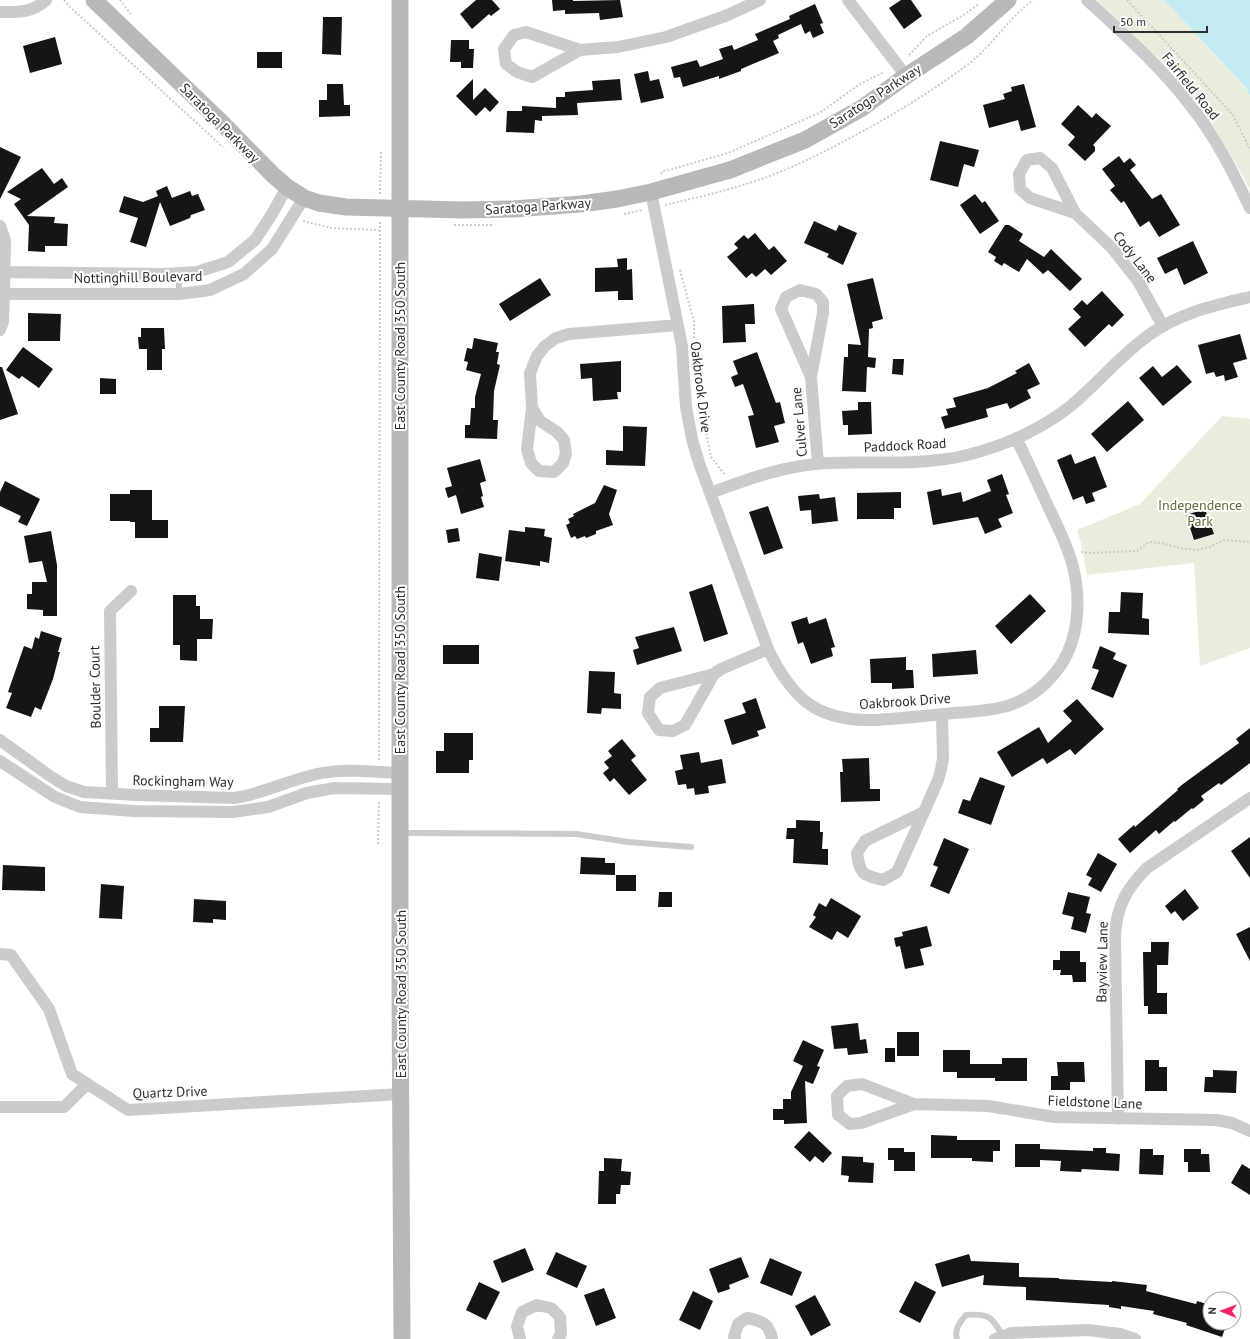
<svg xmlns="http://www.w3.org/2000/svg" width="1250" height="1339" viewBox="0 0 1250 1339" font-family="'PT Sans',sans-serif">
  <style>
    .green { fill: #eaeddb }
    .water { fill: #c5eaef }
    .building { fill: #151515 }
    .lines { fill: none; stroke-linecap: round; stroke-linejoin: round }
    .path { stroke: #cbcbcb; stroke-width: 2; stroke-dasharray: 2 2; stroke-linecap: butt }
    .lane { stroke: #cbcbcb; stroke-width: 6 }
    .street { stroke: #cbcbcb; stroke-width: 12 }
    .secondary { stroke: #b8b8b8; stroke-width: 17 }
    .labels { text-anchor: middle; stroke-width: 4; stroke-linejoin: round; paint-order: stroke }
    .street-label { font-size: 14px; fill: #2e2e2e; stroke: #fff }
    .park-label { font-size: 14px; fill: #606e38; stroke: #fff }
  </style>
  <rect width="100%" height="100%" fill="#fff"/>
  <path class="green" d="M1097 0H1164L1245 88 1250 96V191L1244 178 1214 127 1170 70Z
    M1222 416 1250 419V648L1200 666 1194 563 1087 575 1081 543 1077 530 1140 504Z"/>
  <path class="water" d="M1164 0H1250V96L1245 87Z"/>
  <path class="building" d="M476 0H492L500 9 491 16 489 14 472 29 460 14Z
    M552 0H573V1L620 0 623 17 600 20 599 13 565 14V10L553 11Z
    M901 0H911L922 16 904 29 889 8Z
    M815 4 823 23 820 24 824 33 813 38 810 31 805 34 801 24 778 35 779 38 773 41 779 53 741 69V71L719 79V76L683 87 680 77 674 78 671 67 697 60 700 67 723 59 719 49 732 45 734 50 758 40 755 34 790 19 789 16Z
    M323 17H342L341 55 322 54Z
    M55 37 62 64 30 73 23 46Z
    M451 40H469V49H474L473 68H461V62H450Z
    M257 52H282V68H257Z
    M648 71 650 81 659 79 664 98 641 103 634 74Z
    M473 79V100L485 88 499 102 490 112 485 107 476 116 456 96Z
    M620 79 622 100 577 103 578 115 542 116V121L535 120 534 133 506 132 507 111H522V106L556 108V97H565V92L593 90 592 81Z
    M327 84H343L344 105H350V116L319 117V100H327Z
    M1024 84 1036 127 1021 131 1018 120 989 128 983 105 1005 99 1003 94 1012 91 1011 87Z
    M1078 105 1092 118 1096 113 1111 126 1093 145 1095 147V151L1085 161 1068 145 1075 137 1061 124Z
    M940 141 979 150 974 167 964 164 958 187 930 180Z
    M0 147 21 157 0 199Z
    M1119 156 1124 163 1130 158 1136 165 1130 170 1152 199 1161 194 1180 225 1159 237 1149 221 1140 227 1124 201 1121 203 1110 190 1115 186 1102 169Z
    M42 168 54 184 62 178 68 187 27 216 55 217 54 223 68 224 67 246H45V252L28 251 29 225 14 204 21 199 7 192Z
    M167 186 172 198 190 191 192 196 198 194 205 210 191 215 190 218 170 226 160 202 146 247 130 242 138 218 119 212 124 196 143 202 158 196 156 191Z
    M975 194 982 203 985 201 999 221 980 234 960 205Z
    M814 221 836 231 839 225 857 233 843 265 827 257 829 254 804 243Z
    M1005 225H1009L1023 234 1019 241 1044 257 1051 249 1082 279 1070 291 1048 270 1043 274 1027 259 1019 272 1004 263 1002 266 994 261 996 257 988 252Z
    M755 233 769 250 774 246 787 261 771 275 765 269 756 277 752 273 746 278 727 257 738 248 734 244 744 235 748 239Z
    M1193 241 1208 273 1184 285 1177 268 1165 274 1157 258Z
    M627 258V270L632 269 633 300H618V291L595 292V268L618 267 617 259Z
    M540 278 551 295 510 321 499 304Z
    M873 278 883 319 872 322 873 328 869 329 868 357 876 358 875 368 867 367 866 392 842 391 844 357H848V344L861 345 847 284Z
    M1102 291 1124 315 1112 327 1109 324 1085 347 1068 329 1081 317 1073 309 1082 300 1087 305Z
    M754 304 755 324H745L746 342 723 343 722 306Z
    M28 313 61 314 60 341H28Z
    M141 328H164L165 349H162V370H147V349H139L138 337H141Z
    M1240 334 1247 359 1233 363 1238 377 1225 381 1224 375 1216 377 1214 372 1206 374 1198 345Z
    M474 338 498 343 496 352H499L497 364 500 365 494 391 493 420H498L497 439 465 438V425H470L471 408H475V397L481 374 466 370 468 362 464 361 467 348 472 349Z
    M23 347 53 369 39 388 22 376 19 379 6 370Z
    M757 352 776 403 780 402 785 423 774 426 779 442 756 448 748 416 754 415 743 384 735 387 731 377 738 374 733 361Z
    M893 359H904L903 375 892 374Z
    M621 361V392H617L618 399 593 401 592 378 581 379 580 364Z
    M1029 363 1040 384 1027 390 1031 398 1010 409 1007 403 986 409 988 417 945 429 941 417 948 415 946 409 956 407 953 398 988 388 1017 373 1015 371Z
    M1177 365 1192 382 1163 406 1139 378 1153 366 1162 377Z
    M0 367H2L18 414 0 420Z
    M100 378 116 379V394H100Z
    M1128 401 1144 420 1107 452 1091 434Z
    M858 402H871L872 434 848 435V425H843L842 411 858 410Z
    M623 426 647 427 645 466 606 465V450L623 451Z
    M1071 454 1075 464 1095 456 1107 487 1092 493 1095 501 1086 504 1083 496 1073 500 1057 460Z
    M480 459 486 481 480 483 483 496 481 497 484 507 461 514 456 495 448 498 445 488 452 486 447 468Z
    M1002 474 1009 494 1006 495 1013 513 998 519 1002 527 985 534 978 517 933 525 927 492 941 489 942 496 961 492 963 502 991 491 987 480Z
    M5 481 40 499 27 526 18 522 21 516 0 506V492Z
    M604 485 617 490 609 514 613 525 596 531V534L586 538 585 536 577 539 575 536 571 538 566 525 570 523 568 519 574 516 573 514 595 503Z
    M130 490H152V520H168V538H135V522H130V521H110V494H130Z
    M901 492V508H894V519H857V493Z
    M819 494 820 499 835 497 838 521 812 524 811 510 800 511 798 496Z
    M768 506 783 548 764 555 749 512Z
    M1205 509 1214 534 1194 540 1186 515Z
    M525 527 545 529 544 536 552 538 549 563 540 561V566L505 561 509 530 525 532Z
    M458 528 460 541 448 543 446 530Z
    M51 531 57 565V616H43V610L27 609V594H32V582H47L42 561 29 563 24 536Z
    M479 553 502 557 499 581 476 578Z
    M712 584 728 634 704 642 689 592Z
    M1121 592 1143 593 1142 618 1149 619V635L1108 633 1109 612H1120Z
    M1030 594 1046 611 1011 644 995 626Z
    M173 595H196V606H200V619H213L212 639H197V661L180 660V645H173Z
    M807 617 809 624 826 618 835 647 831 648 833 656 811 664 803 642 798 644 791 622Z
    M674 627 682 651 637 665 633 650 639 648 635 637Z
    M41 631 62 638 58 652H60L53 679 41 710 35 707 31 717 6 708 12 693 8 692 24 646 32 649 35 637 39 639Z
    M443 645H479V664H443Z
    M1100 646 1116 653 1113 659 1127 665 1113 698 1091 689 1099 670 1092 668Z
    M976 650 978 674 933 677 932 654Z
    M906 657V670H913L914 688 892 689V683H871L870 659Z
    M589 671 615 672 614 693 621 694V709L602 708 601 714 587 713Z
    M756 698 766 728 757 731 759 736 732 745 724 720 746 713 742 703Z
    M1077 699 1104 729 1075 755 1070 749 1047 764 1043 758 1012 777 997 752 1039 727 1048 743 1072 721 1063 711Z
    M159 706H185L183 742H150V728H159Z
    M1250 728V763L1221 785 1219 783 1201 796 1204 800 1193 809 1192 808 1175 822 1174 821 1159 834 1156 830 1130 853 1118 839 1134 825 1135 827 1178 790 1177 789 1183 784 1239 743 1236 739Z
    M444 733H473V760H469V773H436V751H444Z
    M622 739 636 756 631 760 647 780 629 795 614 778 610 782 603 773 609 768 604 762 612 756 608 751Z
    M699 752 701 763 722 759 726 783 708 786 709 793 695 795 694 788 687 789 686 784 678 785 675 771 683 769 680 755Z
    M869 758 870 789H880V801L841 802 840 772H843L842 759Z
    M980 777 1005 786 991 825 958 813 963 799 970 801Z
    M796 820 820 821V832H823L822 849H828V865L793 863 794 839H786L787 828H796Z
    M1250 837V878L1231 851Z
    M944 838 969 849 949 894 930 886 938 867 933 865Z
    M1098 853 1117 864 1101 892 1088 885 1092 878 1086 875Z
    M581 857 605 858V863H615V875L580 874Z
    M3 865 45 867V891L2 890Z
    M616 875H636V891H616Z
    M101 884 124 886 122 919 99 918Z
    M1185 889 1199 908 1183 921 1175 911 1171 914 1165 906Z
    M659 892H672V907H658Z
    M1068 892 1090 897 1086 913 1091 914 1086 933 1071 929 1074 917 1062 914Z
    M831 898 861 916 848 938 837 931 832 940 809 927 816 917 813 915 819 903 826 907Z
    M194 899 226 901V920L213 919V923L193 922Z
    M927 926 932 946 920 949 924 965 905 969 900 946 896 947 894 938 903 936 902 932Z
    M1250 927V961L1236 934Z
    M1151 942H1169L1168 965H1157V993H1167V1014H1148V1006H1144L1143 952H1151Z
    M1060 951H1080V962H1086V982H1073L1072 975H1060L1061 970H1053V960H1060Z
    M858 1023 860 1040 866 1039 868 1053 848 1055 847 1048 834 1049 831 1026Z
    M897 1032H919V1056H897Z
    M803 1040 824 1050 817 1066 820 1067 813 1084 805 1081 807 1123 784 1124V1120H773V1109H783V1099H791V1092L803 1066 793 1061Z
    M885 1048H895V1062H885Z
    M943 1050H970V1064H1002V1058H1027V1081H995V1078H957V1072H943Z
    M1145 1060H1159V1067H1167V1091H1145Z
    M1057 1062H1084L1085 1082H1070V1090H1051V1076H1058Z
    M1213 1070 1237 1071 1236 1093 1204 1092 1205 1077H1213Z
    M809 1131 832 1153 823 1163 815 1156 810 1162 794 1147Z
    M931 1135 957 1136V1140H1000V1151H993V1162L972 1161V1158H931Z
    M1015 1144H1040V1149L1093 1151V1148H1106V1153L1120 1154 1119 1171 1082 1169 1081 1172 1060 1171 1061 1161 1040 1160V1167H1015Z
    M888 1148H904V1152H915V1171H894V1160H888Z
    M1140 1149H1153V1155H1164L1163 1175 1139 1174Z
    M1184 1149H1201V1154H1209L1210 1172H1188V1162H1184Z
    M842 1156 863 1157V1162L874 1163 873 1183 848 1182 849 1176 841 1175Z
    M604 1158 622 1159 621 1171 631 1172 630 1185H621L620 1194H616V1204H598L599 1171H604Z
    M1242 1164 1250 1169V1195L1231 1183Z
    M525 1248 534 1270 502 1283 493 1261Z
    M556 1252 587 1266 577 1288 546 1274Z
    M969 1254 971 1261 1019 1263V1277L1059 1278V1279L1112 1282V1281L1147 1285 1146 1291 1196 1304 1197 1301 1210 1305V1323H1227L1222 1337 1186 1325 1187 1323 1153 1314 1154 1311 1121 1306V1309L1109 1307V1305L1026 1300V1287L983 1285 984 1275 942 1287 935 1264Z
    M741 1257 749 1277 729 1285 730 1289 718 1293 709 1269Z
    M770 1258 802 1272 792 1296 760 1283Z
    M915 1281 936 1292 920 1323 899 1312Z
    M479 1282 500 1292 486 1320 466 1310Z
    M604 1288 616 1318 596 1326 584 1295Z
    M693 1291 713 1301 700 1330 679 1320Z
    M815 1295 831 1325 811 1336 795 1306Z"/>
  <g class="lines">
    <path class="path" d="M64 0 70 7 223 147
      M120 0 131 14
      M1127 0 1233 115 1250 149
      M909 55 927 36 965 14 979 4
      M661 174 663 171 672 169 728 153 821 112 860 84 884 72
      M380 194 381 151
      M665 205C699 197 734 189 767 177 801 164 832 148 863 131 901 110 937 88 971 62 994 43 1010 17 1033 0
      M624 214 643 210
      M303 221 331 228 379 230
      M454 225H494
      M680 270 694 322V340
      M696 354 698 369 699 394
      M699 398 711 457 725 475
      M1081 552 1088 553 1137 551 1149 542 1161 543 1180 548 1196 550 1210 547 1224 540 1250 542
      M379 760 380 222
      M378 844 379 800"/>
    <path class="lane" d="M179 273V294
      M113 294 114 274
      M402 833 576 834 628 842 691 847
      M957 1339C954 1329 960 1322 966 1315 989 1313 992 1317 1003 1336"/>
    <path class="street" d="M848 0 906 76
      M1087 0C1123 33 1160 66 1190 105 1215 136 1233 172 1250 208
      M0 12C18 12 32 13 46 0
      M580 50 526 32 514 35 504 49 506 64 517 72 532 77 580 50 618 47 666 37 728 15 760 0
      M651 192 682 346 686 407 692 439 699 463 768 649C793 701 819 722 877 720 902 718 928 716 953 713 971 712 989 711 1007 706 1030 699 1047 685 1061 665 1080 636 1081 595 1072 563 1066 542 1056 523 1047 504 1037 482 1027 460 1016 438
      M1075 213 1030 198 1020 189 1019 174 1027 160 1040 158 1052 168 1075 213 1112 248 1138 281 1163 326
      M0 226 5 240 4 294 3 322 0 330
      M4 272 164 274 197 272 228 262 255 240 272 214 287 187
      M4 294H179L210 290 244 274 272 249 304 198
      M811 377 781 309 786 297 800 290 816 294 823 302V313L811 377 818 464
      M532 408 540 421 557 432 564 440 566 454 563 463 554 472 539 471 531 463 527 449 532 408 530 373 537 356 545 346 556 338 569 334 678 325
      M710 493C748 479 786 465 827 463 864 461 901 465 938 460 961 458 984 451 1005 443 1028 434 1050 422 1068 408 1097 385 1119 356 1149 335 1179 313 1215 305 1250 297
      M714 674 685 725 673 731 659 730 648 713 650 697 660 688 714 674 721 669 768 649
      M0 740 50 776 66 786 84 792 136 795 234 798C262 794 289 780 317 774 344 768 373 772 400 773
      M0 761 55 797 80 807 134 811 233 812 268 807 307 793 335 788 400 789
      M112 793 110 611 131 591
      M924 812 897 872 883 880C862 875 860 874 857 853L865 841 924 812 938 780 941 769 943 759 942 714
      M0 954 11 955 49 1009 72 1074 128 1110 401 1094
      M914 1104 861 1123 850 1124 838 1115 837 1096 847 1086 862 1084 914 1104 988 1106 1054 1117 1217 1120 1232 1123 1250 1131
      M0 1107H64L87 1084
      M1118 1119 1115 935C1117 906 1126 889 1147 868L1250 798
      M520 1339 517 1326 522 1312 537 1305 551 1308 560 1317 561 1334 558 1339
      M735 1339 734 1337 738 1324 747 1318C762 1321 769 1323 772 1339
      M995 1339 1011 1333 1088 1330 1120 1334 1135 1339"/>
    <path class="secondary" d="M94 0 222 123 273 175 287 187 304 198 319 203 346 207 463 210 513 209 581 204 617 199 651 192 730 170 805 140 862 108 906 76 967 36 1008 0
      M400 0V984L402 1339"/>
  </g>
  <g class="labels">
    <g class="street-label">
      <text transform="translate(1191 86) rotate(51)" y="5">Fairfield Road</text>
      <text transform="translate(875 96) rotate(-33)" y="5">Saratoga Parkway</text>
      <text transform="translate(220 123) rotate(45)" y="5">Saratoga Parkway</text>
      <text transform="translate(538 206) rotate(-4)" y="5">Saratoga Parkway</text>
      <text transform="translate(1135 257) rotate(52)" y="5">Cody Lane</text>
      <text transform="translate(138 277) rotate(-1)" y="5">Nottinghill Boulevard</text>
      <text transform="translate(400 346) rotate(-90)" y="5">East County Road 350 South</text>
      <text transform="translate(701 387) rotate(83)" y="5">Oakbrook Drive</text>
      <text transform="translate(799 422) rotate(-95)" y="5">Culver Lane</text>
      <text transform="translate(905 445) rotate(-3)" y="5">Paddock Road</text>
      <text transform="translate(400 670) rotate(-90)" y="5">East County Road 350 South</text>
      <text transform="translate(95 687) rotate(-91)" y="5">Boulder Court</text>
      <text transform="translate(905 701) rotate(-4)" y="5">Oakbrook Drive</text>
      <text transform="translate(183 781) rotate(1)" y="5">Rockingham Way</text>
      <text transform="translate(1102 962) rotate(-89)" y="5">Bayview Lane</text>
      <text transform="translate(401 994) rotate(-90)" y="5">East County Road 350 South</text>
      <text transform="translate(170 1092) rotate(-2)" y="5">Quartz Drive</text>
      <text transform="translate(1095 1102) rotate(2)" y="5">Fieldstone Lane</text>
    </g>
    <g class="park-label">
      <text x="1200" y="510">Independence<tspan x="1200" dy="16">Park</tspan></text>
    </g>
  </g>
  <g transform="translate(1222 1311) rotate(271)"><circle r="19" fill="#ffffff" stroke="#ababab"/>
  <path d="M0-3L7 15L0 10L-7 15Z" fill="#f5216a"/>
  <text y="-6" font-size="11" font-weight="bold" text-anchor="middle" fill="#2e2e2e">N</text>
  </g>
  <path d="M1114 26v6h93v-6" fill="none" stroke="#2e2e2e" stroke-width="2"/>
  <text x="1120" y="26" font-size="12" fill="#2e2e2e" stroke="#ffffff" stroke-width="3" paint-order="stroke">50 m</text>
</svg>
